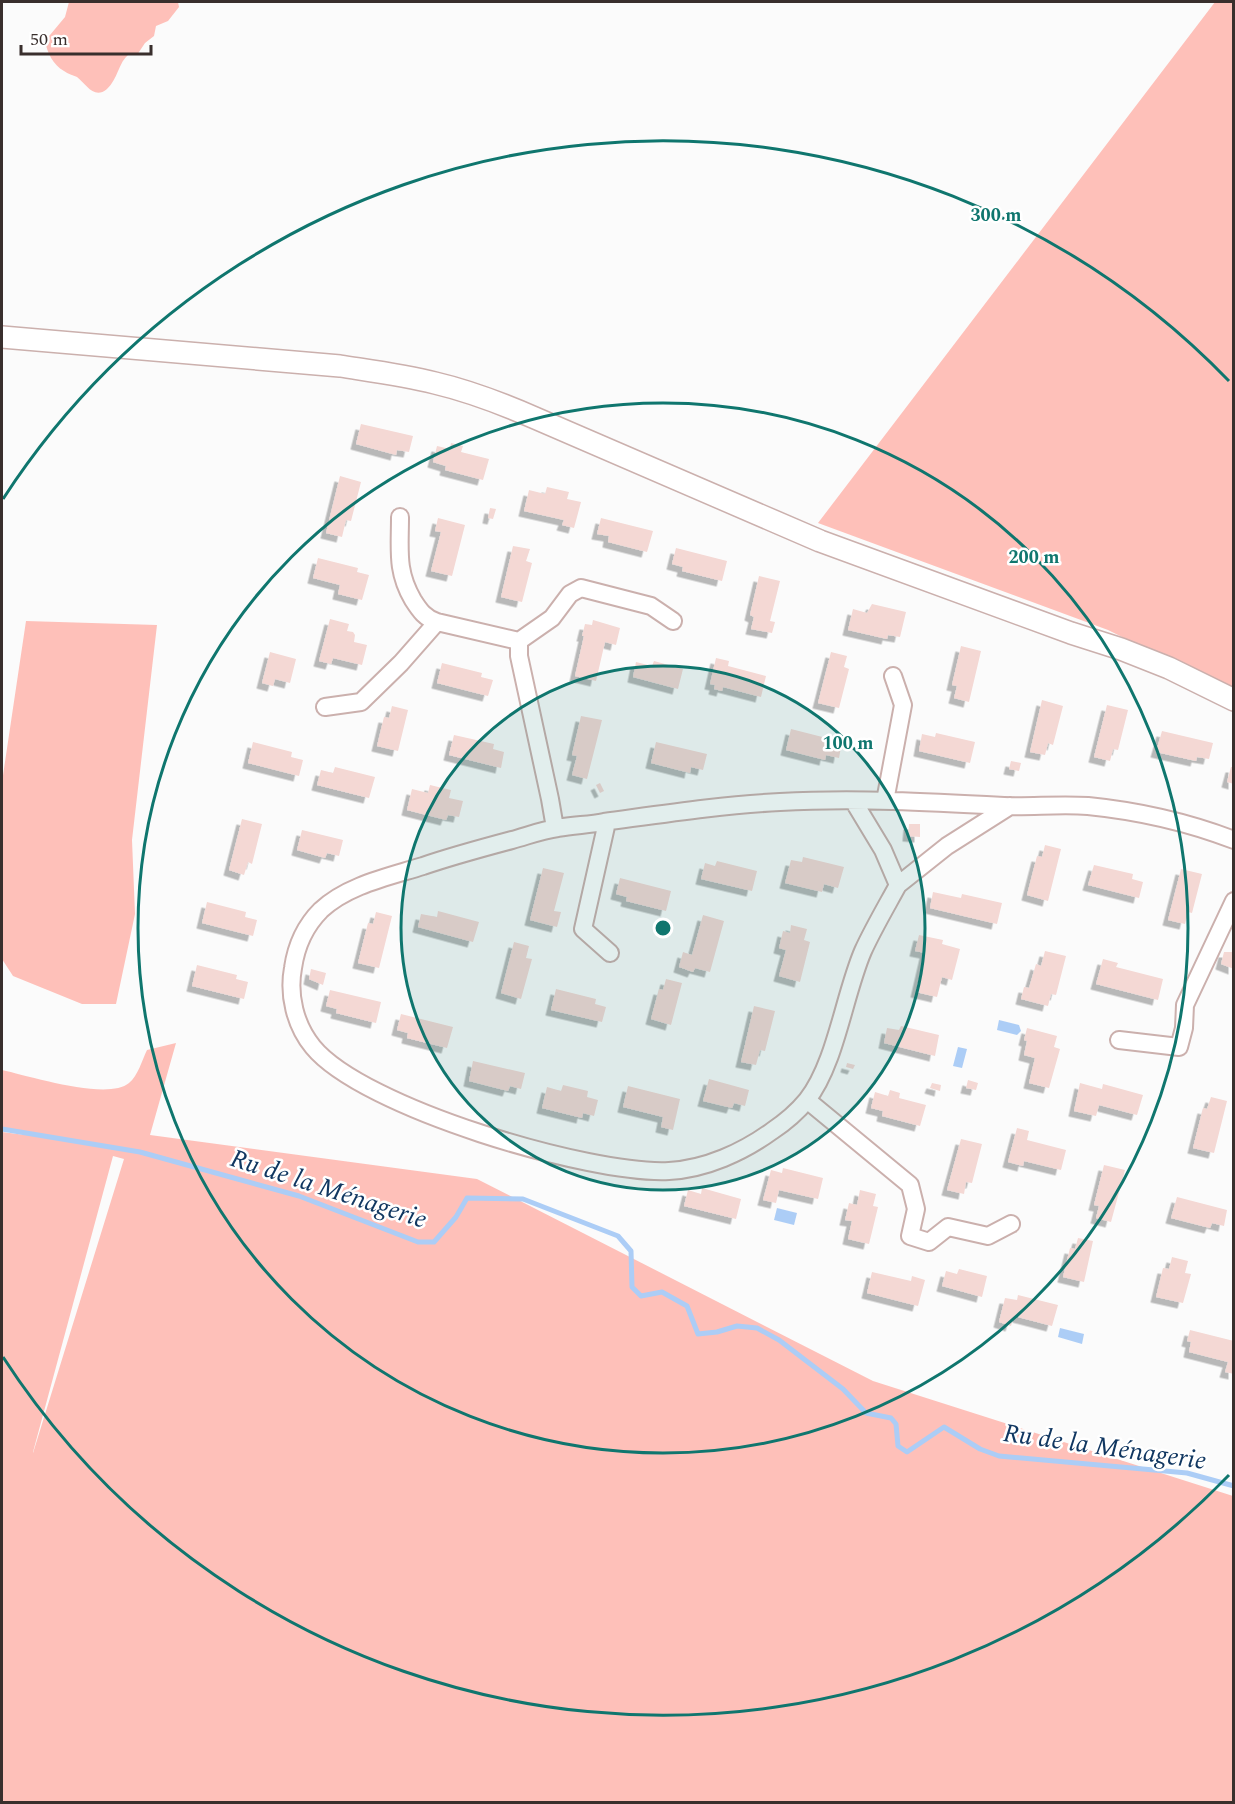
<svg xmlns="http://www.w3.org/2000/svg" width="1235" height="1804" viewBox="0 0 1235 1804" font-family="Spectral,serif">
  <style>
    .green { fill: #fec0b9; fill-rule: evenodd }
    .water { fill: #accdf6 }
    .lines { fill: none; stroke-linecap: round; stroke-linejoin: round }
    .stream { stroke: #accdf6; stroke-width: 5 }
    .building { fill: #f4d8d4; filter: url(#shadow) }
    .minor-casing { stroke: #cbb0ad; stroke-width: 20 }
    .tertiary-casing { stroke: #cbb0ad; stroke-width: 24 }
    .minor { stroke: #fff; stroke-width: 16 }
    .tertiary { stroke: #fff; stroke-width: 21 }
    .ring { fill: none; stroke: #0f766e; stroke-width: 3 }
    .labels { text-anchor: middle; stroke-width: 5; stroke-linejoin: round; paint-order: stroke }
    .water-label { font-size: 26px; font-style: italic; fill: #113761; stroke: #fff }
    .centre { fill: #0f766e; stroke: #fff; stroke-width: 3 }
    .ring-label { font-size: 18px; text-anchor: middle; font-weight: bold; fill: #0f766e; stroke: #fff; stroke-width: 5; stroke-linejoin: round; paint-order: stroke }
  </style>
  <defs>
    <filter id="shadow"><feDropShadow dx="-5.5" dy="5.5" stdDeviation="0" flood-color="#0004"/></filter>
  </defs>
  <rect width="100%" height="100%" fill="#fbfbfb"/>
  <path class="green" d="M69 2H178L179 7 168 21 156 26 154 36 145 43 137 55 129 54C118 63 118 79 107 89 94 100 86 84 77 77 73 75 68 74 64 71 53 65 47 52 45 41L65 17Z
    M1215 2H1233V692L1108 630 818 523Z
    M26 621 157 625 132 840 135 914 116 1004H82L13 976 2 959V782Z
    M176 1043 150 1135 477 1179 873 1381 1233 1496V1802H2V1132L25 1135 2 1129V1070C29 1076 108 1101 129 1083 138 1076 142 1060 147 1050ZM113 1156 124 1159 33 1453V1452Z"/>
  <path class="water" d="M999 1020 1019 1025 1021 1031 1017 1035 997 1030Z
    M958 1047 967 1049 962 1068 953 1066Z
    M777 1208 797 1213 794 1225 774 1220Z
    M1060 1328 1084 1334 1082 1344 1058 1337Z"/>
  <g class="lines">
    <path class="stream" d="M2 1129 140 1152 299 1196 418 1242H434L456 1217 467 1198 523 1199 618 1236 631 1251 632 1287 641 1296 662 1292 687 1306 698 1334 717 1332 737 1326 757 1328 779 1340 843 1389 866 1413 891 1418 896 1424 898 1446 907 1452 944 1427 980 1449 999 1456 1187 1473 1234 1486"/>
  </g>
  <path class="building" d="M361 424 413 436 409 452 397 450 396 455 356 444Z
    M451 443 463 446 461 452 489 459 483 480 445 470 446 466 433 462 437 446 450 449Z
    M340 476 361 482 351 521 346 520 342 537 326 533Z
    M547 487 569 492 567 499 581 502 574 528 562 525 564 520 524 511 529 490 545 494Z
    M490 508 496 509 493 519 488 518Z
    M438 518 465 525 452 576 431 571 441 532 435 531Z
    M601 518 653 531 647 552 608 542 609 536 597 534Z
    M513 546 530 549 526 561 532 563 522 602 501 597Z
    M676 548 727 561 722 581 682 571 683 567 672 564Z
    M318 558 358 568 357 572 369 575 362 600 338 594 340 585 313 578Z
    M759 576 780 581 770 621 775 622 772 633 751 629 754 617 750 615Z
    M872 604 906 612 900 637 888 635 887 639 848 630 853 609 867 613Z
    M330 619 349 624 347 631 353 632 355 635 354 642 367 645 362 665 333 658 331 664 319 661Z
    M593 620 620 628 616 645 605 642 596 681 575 676 584 636H582L585 624 592 625Z
    M961 646 981 651 969 702 954 698 957 686 952 685Z
    M270 652 296 659 290 683 275 679 273 686 262 683Z
    M831 652 847 656 844 667 849 669 839 708 818 703Z
    M716 658 729 661 728 666 766 676 761 697 723 687 722 691 714 689 715 685 710 684Z
    M654 661 683 669 678 689 633 677 636 662 652 666Z
    M442 663 482 673 481 677 493 680 488 696 437 683Z
    M1042 700 1063 706 1053 745 1048 743 1045 755 1030 752Z
    M1107 705 1128 710 1118 750 1113 749 1110 761 1094 757Z
    M392 706 408 710 398 751 377 746 384 717 389 718Z
    M581 716 602 720 587 779 572 775 577 756 572 755Z
    M791 729 842 742 839 758 826 755 825 760 786 750Z
    M1162 731 1213 743 1209 759 1197 757 1196 761 1156 752Z
    M936 733 975 742 970 763 919 751 922 734 935 737Z
    M454 735 494 744 493 749 504 752 501 768 449 755Z
    M253 742 292 752 291 757 303 760 299 776 248 763Z
    M656 742 707 754 703 770 691 767 690 773 651 763Z
    M1011 761 1021 763 1019 771 1009 769Z
    M335 767 375 777 369 798 317 785 321 770 333 773Z
    M1231 767H1234V784L1227 782Z
    M600 783 604 791 600 793 596 785Z
    M430 785 451 790 449 798 463 801 459 817 448 815 446 820 407 810 412 789 428 793Z
    M242 819 262 824 252 864 248 862 244 875 229 870Z
    M909 824H920V837L908 836Z
    M302 830 343 840 339 856 327 853 325 858 297 850Z
    M1045 845 1061 849 1048 901 1027 895 1037 856 1042 857Z
    M803 857 844 867 838 888 824 884 822 892 785 883 791 860 802 862Z
    M717 861 757 871 752 891 701 879 705 863 715 866Z
    M1094 865 1133 874 1132 879 1143 882 1139 898 1088 885Z
    M543 868 564 873 554 911 561 912 557 927 530 920Z
    M1181 869 1202 874 1192 913 1188 912 1185 924 1168 920Z
    M620 878 671 891 666 911 626 901 627 897 616 894Z
    M933 892 961 898 962 894 1002 903 997 924 930 908Z
    M207 902 246 912 245 917 257 920 253 936 202 923Z
    M438 911 479 922 473 942 418 927 421 914 437 917Z
    M376 912 392 916 379 968 358 963 368 923 373 924Z
    M703 915 724 921 710 972 695 968 693 972 679 967 683 952 692 955Z
    M791 925 807 929 804 940 810 942 800 982 779 976 786 950 779 948 783 931 790 933Z
    M919 935 943 940 942 944 960 949 952 980 942 977 937 997 916 992 925 953 915 951Z
    M514 942 529 946 526 958 532 959 521 999 501 993Z
    M1045 951 1066 956 1056 995 1051 994 1048 1006 1021 999 1024 987 1029 988 1036 964 1041 966Z
    M1224 952H1234V969L1221 964Z
    M1103 959 1118 963 1116 967 1163 979 1158 1000 1096 984Z
    M197 965 237 975 236 979 248 982 244 999 192 986Z
    M311 969 326 973 323 985 309 979Z
    M666 979 682 983 671 1025 651 1019 659 989 663 990Z
    M556 989 596 999 595 1004 606 1007 602 1022 551 1010Z
    M330 990 381 1002 376 1023 336 1013 337 1009 326 1006Z
    M754 1006 775 1011 765 1051 760 1050 756 1065 741 1062Z
    M401 1014 453 1027 447 1048 407 1038 408 1033 397 1030Z
    M901 1026 939 1035 935 1056 884 1043 887 1028 899 1030Z
    M1027 1028 1057 1036 1054 1047 1060 1049 1049 1088 1029 1083 1035 1058 1024 1055 1027 1041 1024 1040Z
    M473 1061 525 1073 521 1089 510 1086 508 1091 469 1081Z
    M847 1063 855 1065 853 1069 846 1067Z
    M709 1079 749 1090 745 1106 734 1103 732 1108 703 1101Z
    M968 1080 978 1083 976 1090 966 1088Z
    M932 1083 941 1085 940 1091 930 1088Z
    M1080 1083 1102 1089 1103 1084 1143 1095 1137 1115 1099 1105 1096 1116 1074 1111Z
    M563 1085 588 1091 587 1097 598 1100 594 1116 583 1113 582 1118 542 1108 547 1087 561 1091Z
    M628 1086 680 1099 673 1130 661 1127 663 1117 623 1107Z
    M890 1090 900 1093 899 1098 926 1105 920 1126 882 1116 883 1111 871 1108 875 1092 888 1096Z
    M1211 1097 1227 1101 1214 1153 1193 1148 1203 1108 1207 1109Z
    M1017 1128 1029 1131 1027 1140 1066 1150 1061 1170 1024 1161 1023 1166 1008 1162Z
    M961 1139 982 1144 972 1183 966 1182 964 1194 947 1190Z
    M1104 1165 1125 1170 1111 1222 1096 1218 1099 1206 1094 1205Z
    M783 1168 823 1178 818 1199 779 1190 776 1203 763 1200 771 1170 782 1173Z
    M702 1188 741 1199 736 1219 684 1206 688 1190 701 1194Z
    M860 1190 876 1194 873 1206 878 1207 869 1244 848 1239 852 1221 845 1220 849 1203 857 1205Z
    M1177 1197 1227 1210 1224 1226 1212 1223 1210 1228 1171 1218Z
    M1078 1238 1093 1241 1084 1282 1063 1277 1070 1248 1075 1249Z
    M1172 1257 1188 1261 1185 1273 1191 1274 1183 1303 1156 1297 1163 1268 1169 1269Z
    M959 1269 987 1276 982 1297 942 1286 946 1271 957 1274Z
    M872 1272 911 1281 912 1276 925 1280 918 1306 867 1293Z
    M1018 1295 1058 1305 1052 1326 1014 1316 1011 1326 999 1322 1005 1298 1017 1300Z
    M1190 1330 1234 1341V1374L1225 1372 1228 1362 1189 1352 1191 1342 1187 1341Z"/>
  <g class="lines">
    <g class="minor-casing">
      <path id="minor" d="M400 517C400 550 396 571 413 600 420 611 425 618 437 622L519 641
        M325 707 361 702 401 663 437 622
        M885 801 903 705 893 676
        M854 802 883 850 898 885C886 907 873 929 863 951 844 995 836 1063 807 1100 798 1111 784 1123 772 1131 743 1152 706 1169 669 1171 591 1175 363 1108 313 1047 295 1025 288 995 293 968 296 947 305 926 321 910 348 885 388 877 423 866 452 856 482 848 512 840 527 836 542 830 558 828 573 825 589 825 604 822 663 814 721 805 780 802 855 798 930 802 1004 806 1032 807 1060 804 1088 806 1138 811 1187 822 1234 840
        M607 822 583 929 610 953
        M555 828 550 799 519 656V641L552 618 570 594 581 588 651 606 673 621
        M898 885 947 846 1010 806
        M1119 1040 1179 1047 1184 1028 1185 1005 1234 901
        M807 1100 910 1185 916 1209 910 1236 929 1242 948 1227 988 1236 1011 1224"/>
    </g>
    <g class="tertiary-casing">
      <path id="tertiary" d="M2 337 340 366C372 371 404 375 435 383 469 391 503 404 535 418L820 541 1071 633 1121 649 1169 668 1234 700"/>
    </g>
    <use href="#minor" class="minor"/>
    <use href="#tertiary" class="tertiary"/>
  </g>
  <circle cx="663" cy="928" r="262" fill="#0f766e" fill-opacity=".12"/>
  <g class="ring">
    <circle cx="663" cy="928" r="262"/>
    <circle cx="663" cy="928" r="525"/>
    <path d="M1229 1475A787 787 0 0 1 3 1357M3 499A787 787 0 0 1 1229 381"/>
  </g>
  <g class="labels">
    <g class="water-label">
      <text transform="translate(329 1188) rotate(18)" y="9">Ru de la Ménagerie</text>
      <text transform="translate(1105 1446) rotate(8)" y="9">Ru de la Ménagerie</text>
    </g>
  </g>
  <circle cx="663" cy="928" r="9" class="centre"/>
  <g class="ring-label">
    <text x="996" y="221">300 m</text>
    <text x="1034" y="563">200 m</text>
    <text x="848" y="749">100 m</text>
  </g>
  <rect width="1235" height="1804" fill="none" stroke="#392f2d" stroke-width="6"/>
  <path d="M21 45v9h130v-9" fill="none" stroke="#392f2d" stroke-width="3"/>
  <text x="30" y="45" font-size="18" fill="#392f2d" stroke="#ffffff" stroke-width="4.5" paint-order="stroke">50 m</text>
</svg>
